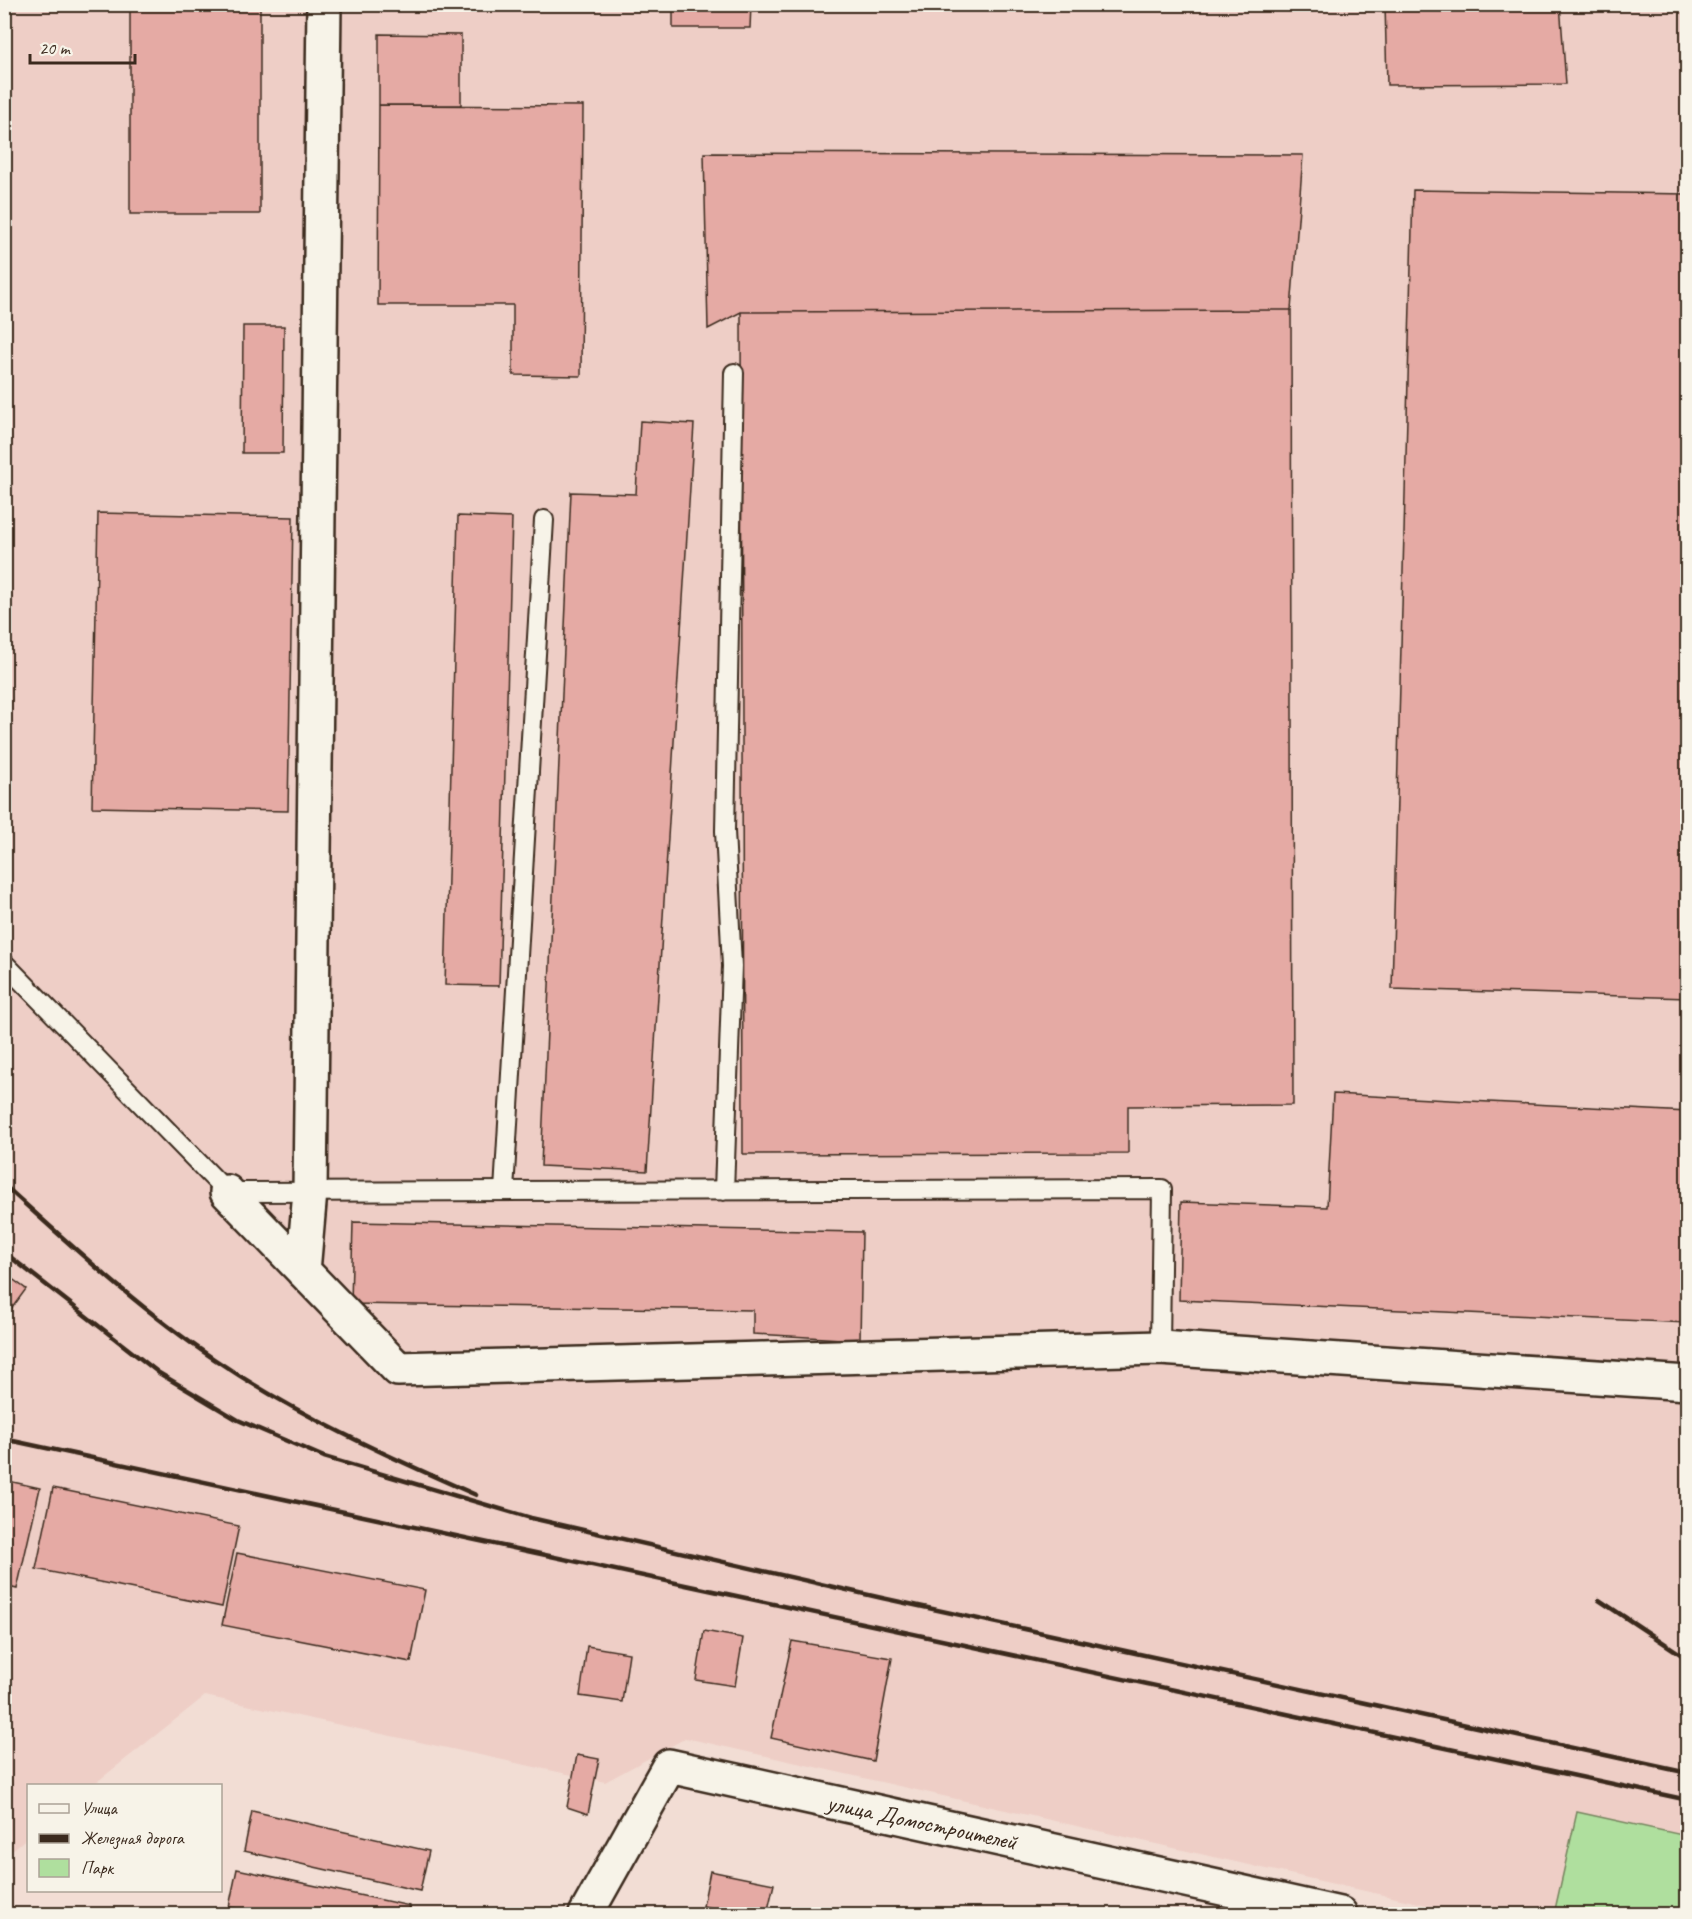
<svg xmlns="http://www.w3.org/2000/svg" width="1692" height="1919" viewBox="0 0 1692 1919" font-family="Caveat,sans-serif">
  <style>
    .built { fill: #eecec6 }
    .green { fill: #afdf9e; stroke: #75845e; stroke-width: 1.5 }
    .building { fill: #e5aaa4; stroke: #3b2a1e; stroke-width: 1.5 }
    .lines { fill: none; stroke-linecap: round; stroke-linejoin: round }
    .service-casing { stroke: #3b2a1e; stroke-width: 22 }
    .minor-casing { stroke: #3b2a1e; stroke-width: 38 }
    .service { stroke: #f7f3e8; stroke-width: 18 }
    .minor { stroke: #f7f3e8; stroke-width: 33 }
    .rail { stroke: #3b2a1e; stroke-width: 4.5 }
    .labels { text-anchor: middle; stroke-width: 4.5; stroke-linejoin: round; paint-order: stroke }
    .street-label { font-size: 24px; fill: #3b2a1e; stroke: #f7f3e8 }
  </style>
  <rect width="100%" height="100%" fill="#f2ddd4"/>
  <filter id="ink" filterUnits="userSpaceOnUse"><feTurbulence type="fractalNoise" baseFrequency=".0167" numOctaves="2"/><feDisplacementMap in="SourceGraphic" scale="12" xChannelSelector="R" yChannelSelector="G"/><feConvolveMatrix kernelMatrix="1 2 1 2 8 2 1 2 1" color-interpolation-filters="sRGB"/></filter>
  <g filter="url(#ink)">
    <path class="built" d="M5 5H1687V1914H1467L686 1738 605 1782 205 1696 93 1785 28 1786V1837L5 1856Z"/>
    <path class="green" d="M1577 1812 1687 1836V1914H1554Z"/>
    <path class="building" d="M130 4H260V214H130Z
      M673 4H751L750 28H673Z
      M1385 4H1560L1566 84 1387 85Z
      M379 34 461 35V105H379Z
      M379 105 583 106 581 376 513 375V305H378Z
      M704 153 1303 155 1291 310 741 312 708 329Z
      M1413 190 1688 194V998L1392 989Z
      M1291 310 1293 1105 1128 1106V1153L743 1154 741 312Z
      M243 326H284L283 453H242Z
      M640 421 694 424 647 1171 541 1166 571 492 636 494Z
      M98 513 293 517 288 811 92 807Z
      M458 516 512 518 499 986 445 985Z
      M1333 1094 1688 1112V1323L1179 1300 1181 1202 1327 1207Z
      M353 1222 862 1232 860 1340 753 1334V1310L351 1304Z
      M4 1273 26 1289 4 1319Z
      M4 1480 40 1488 17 1589 4 1586Z
      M53 1488 239 1526 222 1607 36 1569Z
      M237 1553 425 1590 411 1662 222 1625Z
      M704 1631 743 1638 735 1686 696 1680Z
      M792 1641 892 1658 873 1761 771 1738Z
      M587 1646 629 1653 622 1702 580 1696Z
      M577 1755 599 1759 588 1814 567 1807Z
      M252 1811 429 1851 420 1891 244 1851Z
      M237 1869 410 1906 408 1914H265L229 1907Z
      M710 1871 774 1884 767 1914H743L703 1906Z"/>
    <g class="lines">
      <g class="service-casing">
        <path id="service" d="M4 963 227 1192 1162 1189 1160 1348
          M504 1191 544 520
          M724 1191 732 966 725 831 734 373"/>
      </g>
      <g class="minor-casing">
        <path id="minor" d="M227 1192 398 1369 1160 1348 1688 1383
          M303 1271 310 1192 324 4
          M586 1914 669 1766 1340 1914"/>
      </g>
      <use href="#service" class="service"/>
      <use href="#minor" class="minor"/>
      <path class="rail" d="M4 1185C72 1246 138 1308 214 1359 295 1414 387 1456 476 1495
        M4 1252 159 1373 238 1420 324 1457 531 1518 882 1598 1688 1773
        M4 1439 1688 1800
        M1599 1600 1688 1659"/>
    </g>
  </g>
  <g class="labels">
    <g class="street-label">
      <text transform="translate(922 1822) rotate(12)" y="8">улица Домостроителей</text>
    </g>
  </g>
  <rect width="1692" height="1919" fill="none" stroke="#f7f3e8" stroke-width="24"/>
  <rect x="12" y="12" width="1668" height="1895" fill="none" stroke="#3b2a1e" stroke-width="2" filter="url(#ink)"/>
  <rect x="27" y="1784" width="195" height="108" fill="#f7f3e8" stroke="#aca397" stroke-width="1.5"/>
  <rect x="39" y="1804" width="30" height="9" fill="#f7f3e8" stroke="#aca397" stroke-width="1.5"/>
  <text x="81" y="1814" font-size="18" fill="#3b2a1e">Улица</text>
  <rect x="39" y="1834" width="30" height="9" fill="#3b2a1e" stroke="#aca397" stroke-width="1.5"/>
  <text x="81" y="1844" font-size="18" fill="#3b2a1e">Железная дорога</text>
  <rect x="39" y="1859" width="30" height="18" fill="#afdf9e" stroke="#aca397" stroke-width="1.5"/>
  <text x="81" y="1874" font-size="18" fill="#3b2a1e">Парк</text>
  <path d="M30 54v9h105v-9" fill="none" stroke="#3b2a1e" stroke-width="3"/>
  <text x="39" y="54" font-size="18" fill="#3b2a1e" stroke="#f7f3e8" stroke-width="4.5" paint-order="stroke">20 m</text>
</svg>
